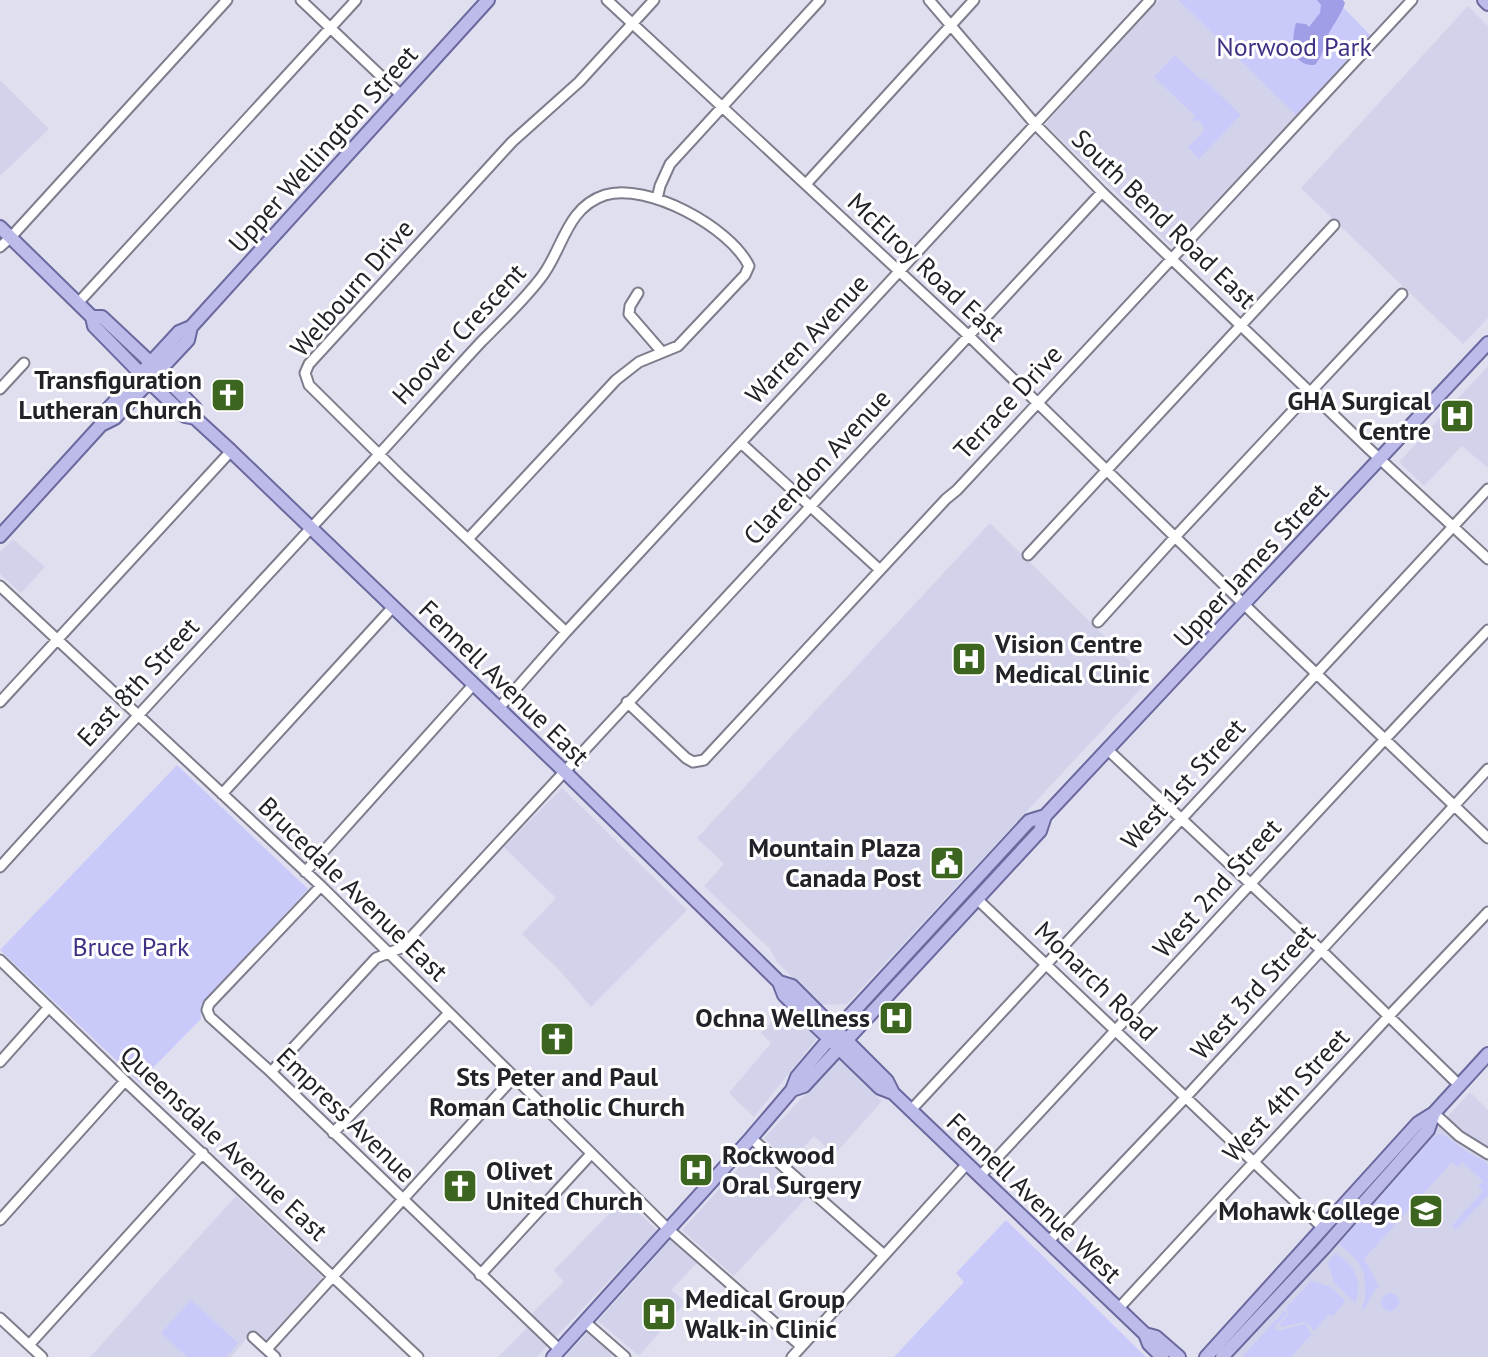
<svg xmlns="http://www.w3.org/2000/svg" width="1488" height="1357" viewBox="0 0 1488 1357" font-family="'PT Sans',sans-serif">
  <style>
    .built { fill: #d2d3eb }
    .green { fill: #cacafa }
    .forest { fill: #a09ee6 }
    .lines { fill: none; stroke-linecap: round; stroke-linejoin: round }
    .minor-casing { stroke: #7d7d8c; stroke-width: 13 }
    .major-casing { stroke: #6a689d; stroke-width: 16 }
    .minor { stroke: #fff; stroke-width: 9 }
    .major { stroke: #bdbbea; stroke-width: 12 }
    .labels { text-anchor: middle; stroke-width: 6; stroke-linejoin: round; paint-order: stroke }
    .park-label { font-size: 26px; fill: #3f3285; stroke: #fff }
    .street-label { font-size: 26px; fill: #222329; stroke: #fff }
    .poi-label { font-size: 26px; font-weight: bold; fill: #222329; stroke: #fff; text-anchor: end }
  </style>
  <rect width="100%" height="100%" fill="#dfdff0"/>
  <path class="built" d="M1159 0H1178L1297 116 1174 245H1170L1046 125 1048 121Z
    M1468 6 1488 26V318L1463 344 1301 188Z
    M0 80 49 129 0 176Z
    M1488 366V468L1462 446 1424 486 1399 462Z
    M990 523 1149 680 847 1004 820 1005 777 962 770 949 704 886 724 864 697 838Z
    M13 539 45 567 21 593 0 574V552Z
    M562 788 687 910 591 1007 560 971 522 934 556 898 504 847Z
    M786 1007 817 1038 754 1117 729 1093 771 1043 761 1033Z
    M839 1059 882 1101 834 1155 814 1136 790 1162 764 1138Z
    M1470 1092 1488 1110V1357H1226Z
    M756 1149 809 1195 734 1276 682 1230Z
    M236 1196 319 1274 321 1276 320 1281 266 1340 254 1330 231 1357H90Z
    M624 1199 657 1230 537 1357H498L528 1327 523 1322 564 1282 554 1270Z
    M671 1239 697 1263 671 1290 686 1302 639 1356 598 1321Z
    M589 1331 613 1353 610 1357H565Z"/>
  <path class="green" d="M1178 0H1336L1371 36 1297 116Z
    M1175 55 1201 80 1203 78 1241 115 1199 159 1188 147 1204 131 1203 125 1197 120 1195 122 1193 119 1195 116 1154 77Z
    M177 765 308 889 201 1006V1019L139 1082 0 950Z
    M1439 1134 1444 1135 1469 1153 1486 1162 1488 1167V1195L1458 1228 1455 1229 1452 1226 1483 1191 1478 1186 1483 1181 1462 1162 1457 1167 1452 1162 1364 1259 1379 1286 1374 1291 1364 1310 1362 1308C1365 1301 1366 1296 1365 1288 1364 1261 1356 1261 1339 1244L1433 1137Z
    M1006 1220 1146 1357H894L964 1282 956 1273Z
    M1335 1253C1354 1264 1364 1281 1355 1303L1334 1283 1328 1262Z
    M1311 1281 1329 1286 1344 1299V1303L1333 1316 1328 1315 1314 1331 1310 1326 1305 1322 1280 1327 1279 1325 1289 1314 1286 1308Z
    M1381 1302a9 9 0 1 1 18 0a9 9 0 1 1-18 0Z
    M191 1300 238 1343 226 1357H187L161 1333Z
    M1285 1310 1287 1314 1275 1326 1276 1330 1278 1331 1305 1324 1308 1327 1311 1335 1291 1357H1242Z"/>
  <path class="forest" d="M1317 0H1343L1345 3C1341 16 1330 28 1326 40 1322 52 1323 54 1315 65 1291 67 1291 40 1296 23L1306 24 1309 27 1320 13 1321 5Z"/>
  <g class="lines">
    <g class="minor-casing">
      <path id="minor" d="M301 0 402 96
        M607 0 970 337 1255 615 1488 838
        M929 0 1035 124 1102 192 1368 448 1488 559
        M806 184 974 0
        M657 199 660 186 670 164 820 0
        M0 247 11 237 227 0
        M638 293 630 306 629 314 662 352
        M78 303 356 0
        M0 389 24 363
        M741 443 880 570
        M1028 555 1334 225
        M0 586 321 886 669 1230 801 1346
        M1098 622 1175 537 1402 294
        M566 632 401 476 309 385 305 373 309 364 512 142 579 82 654 0
        M0 702 231 451
        M627 702 686 758 693 762 704 760 946 499 957 490 1412 0
        M499 708 566 632 1150 0
        M1108 750 1321 950 1459 1085
        M222 794 393 607
        M0 867C119 735 240 605 360 475 401 431 441 385 482 341 502 321 523 301 540 279 563 251 565 208 605 195 647 182 730 227 749 266L745 275 678 346 639 362 616 380 468 539
        M305 872 474 684
        M321 886 209 1004 207 1010 210 1017 271 1072 560 1350
        M977 899 1323 1228
        M0 960 125 1081 418 1357
        M0 1062 49 1007
        M271 1072 376 958 401 948 1102 192
        M911 1110 1488 489
        M1434 1113 1459 1136 1488 1154
        M333 1133 449 1013
        M751 1138 884 1255
        M980 1176C1150 995 1316 810 1488 630
        M0 1220 125 1081
        M1048 1242 1186 1097 1488 769
        M480 1275 591 1154
        M1118 1309 1388 1017 1488 912
        M0 1318 42 1357
        M585 1322 625 1357
        M253 1337 275 1357
        M29 1345 203 1153
        M267 1349 514 1077
        M792 1357 967 1164"/>
    </g>
    <g class="major-casing">
      <path id="major" d="M1484 0 1488 4
        M0 227 92 317 94 326 141 374 185 416 195 418 231 451 565 772 779 982 784 995 880 1088 893 1093 1145 1334 1149 1344 1162 1357
        M92 317H102L151 363 195 408V418
        M101 425 107 410 179 332 191 327 488 0
        M0 536 101 425 115 418 188 340 191 327
        M779 982 792 986 887 1081 893 1093
        M792 1090 804 1086 1040 831 1045 816 1488 343
        M1145 1334 1156 1337 1179 1357
        M553 1357 751 1138 792 1090 797 1077 842 1024 1029 821 1045 816
        M1206 1357 1418 1123 1434 1113 1488 1054
        M1222 1357 1323 1249 1428 1130 1434 1113"/>
    </g>
    <use href="#minor" class="minor"/>
    <use href="#major" class="major"/>
  </g>
  <defs>
    <g id="church-square" transform="scale(1.8)"><rect x="-9" y="-9" width="18" height="18" rx="4" fill="#3c6520" stroke="#fff"/><path d="M-1.2-6h2.4v3.5h3.3v2.4h-3.3V6h-2.4V-.1h-3.3v-2.4h3.3Z" fill="#fff"/></g>
    <g id="hospital-square" transform="scale(1.8)"><rect x="-9" y="-9" width="18" height="18" rx="4" fill="#3c6520" stroke="#fff"/><path d="M-5-5h3v3.5h4V-5h3V5h-3V1.5h-4V5h-3Z" fill="#fff"/></g>
    <g id="civic-square" transform="scale(1.8)"><rect x="-9" y="-9" width="18" height="18" rx="4" fill="#3c6520" stroke="#fff"/><path d="M-.6-6.5H3V-4.5H.6V-3L4-1V1h2V6H-6V1h2V-1L-.6-3ZM-1.2 2.5V6h2.4V2.5Z" fill="#fff"/></g>
    <g id="university-square" transform="scale(1.8)"><rect x="-9" y="-9" width="18" height="18" rx="4" fill="#3c6520" stroke="#fff"/><path d="M0-5L7-2L0 1L-7-2ZM-4 1L0 2.5L4 1V4Q0 6-4 4Z" fill="#fff"/></g>
  </defs>
  <g fill-rule="evenodd">
    <use href="#church-square" x="228" y="395"/>
    <use href="#hospital-square" x="1457" y="416"/>
    <use href="#hospital-square" x="969" y="659"/>
    <use href="#civic-square" x="947" y="863"/>
    <use href="#hospital-square" x="896" y="1018"/>
    <use href="#church-square" x="557" y="1039"/>
    <use href="#hospital-square" x="696" y="1170"/>
    <use href="#church-square" x="460" y="1186"/>
    <use href="#university-square" x="1426" y="1211"/>
    <use href="#hospital-square" x="659" y="1314"/>
  </g>
  <g class="labels">
    <g class="park-label">
      <text x="1294" y="56">Norwood Park</text>
      <text x="131" y="956">Bruce Park</text>
    </g>
    <g class="street-label">
      <text transform="translate(323 149) rotate(-48)" y="9">Upper Wellington Street</text>
      <text transform="translate(1164 219) rotate(44)" y="9">South Bend Road East</text>
      <text transform="translate(926 267) rotate(43)" y="9">McElroy Road East</text>
      <text transform="translate(352 288) rotate(-49)" y="9">Welbourn Drive</text>
      <text transform="translate(459 334) rotate(-47)" y="9">Hoover Crescent</text>
      <text transform="translate(807 339) rotate(-47)" y="9">Warren Avenue</text>
      <text transform="translate(1008 402) rotate(-47)" y="9">Terrace Drive</text>
      <text transform="translate(817 467) rotate(-47)" y="9">Clarendon Avenue</text>
      <text transform="translate(1251 565) rotate(-47)" y="9">Upper James Street</text>
      <text transform="translate(138 682) rotate(-47)" y="9">East 8th Street</text>
      <text transform="translate(504 683) rotate(44)" y="9">Fennell Avenue East</text>
      <text transform="translate(1183 784) rotate(-47)" y="9">West 1st Street</text>
      <text transform="translate(1217 888) rotate(-48)" y="9">West 2nd Street</text>
      <text transform="translate(353 889) rotate(44)" y="9">Brucedale Avenue East</text>
      <text transform="translate(1096 981) rotate(44)" y="9">Monarch Road</text>
      <text transform="translate(1253 992) rotate(-48)" y="9">West 3rd Street</text>
      <text transform="translate(1286 1095) rotate(-47)" y="9">West 4th Street</text>
      <text transform="translate(346 1115) rotate(44)" y="9">Empress Avenue</text>
      <text transform="translate(224 1143) rotate(43)" y="9">Queensdale Avenue East</text>
      <text transform="translate(1034 1198) rotate(44)" y="9">Fennell Avenue West</text>
    </g>
    <g class="poi-label">
      <text x="202" y="389">Transfiguration<tspan x="202" dy="30">Lutheran Church</tspan></text>
      <text x="1431" y="410">GHA Surgical<tspan x="1431" dy="30">Centre</tspan></text>
      <text x="995" y="653" text-anchor="start">Vision Centre<tspan x="995" dy="30">Medical Clinic</tspan></text>
      <text x="921" y="857">Mountain Plaza<tspan x="921" dy="30">Canada Post</tspan></text>
      <text x="870" y="1027">Ochna Wellness</text>
      <text x="557" y="1086" text-anchor="middle">Sts Peter and Paul<tspan x="557" dy="30">Roman Catholic Church</tspan></text>
      <text x="722" y="1164" text-anchor="start">Rockwood<tspan x="722" dy="30">Oral Surgery</tspan></text>
      <text x="486" y="1180" text-anchor="start">Olivet<tspan x="486" dy="30">United Church</tspan></text>
      <text x="1400" y="1220">Mohawk College</text>
      <text x="685" y="1308" text-anchor="start">Medical Group<tspan x="685" dy="30">Walk-in Clinic</tspan></text>
    </g>
  </g>
</svg>
